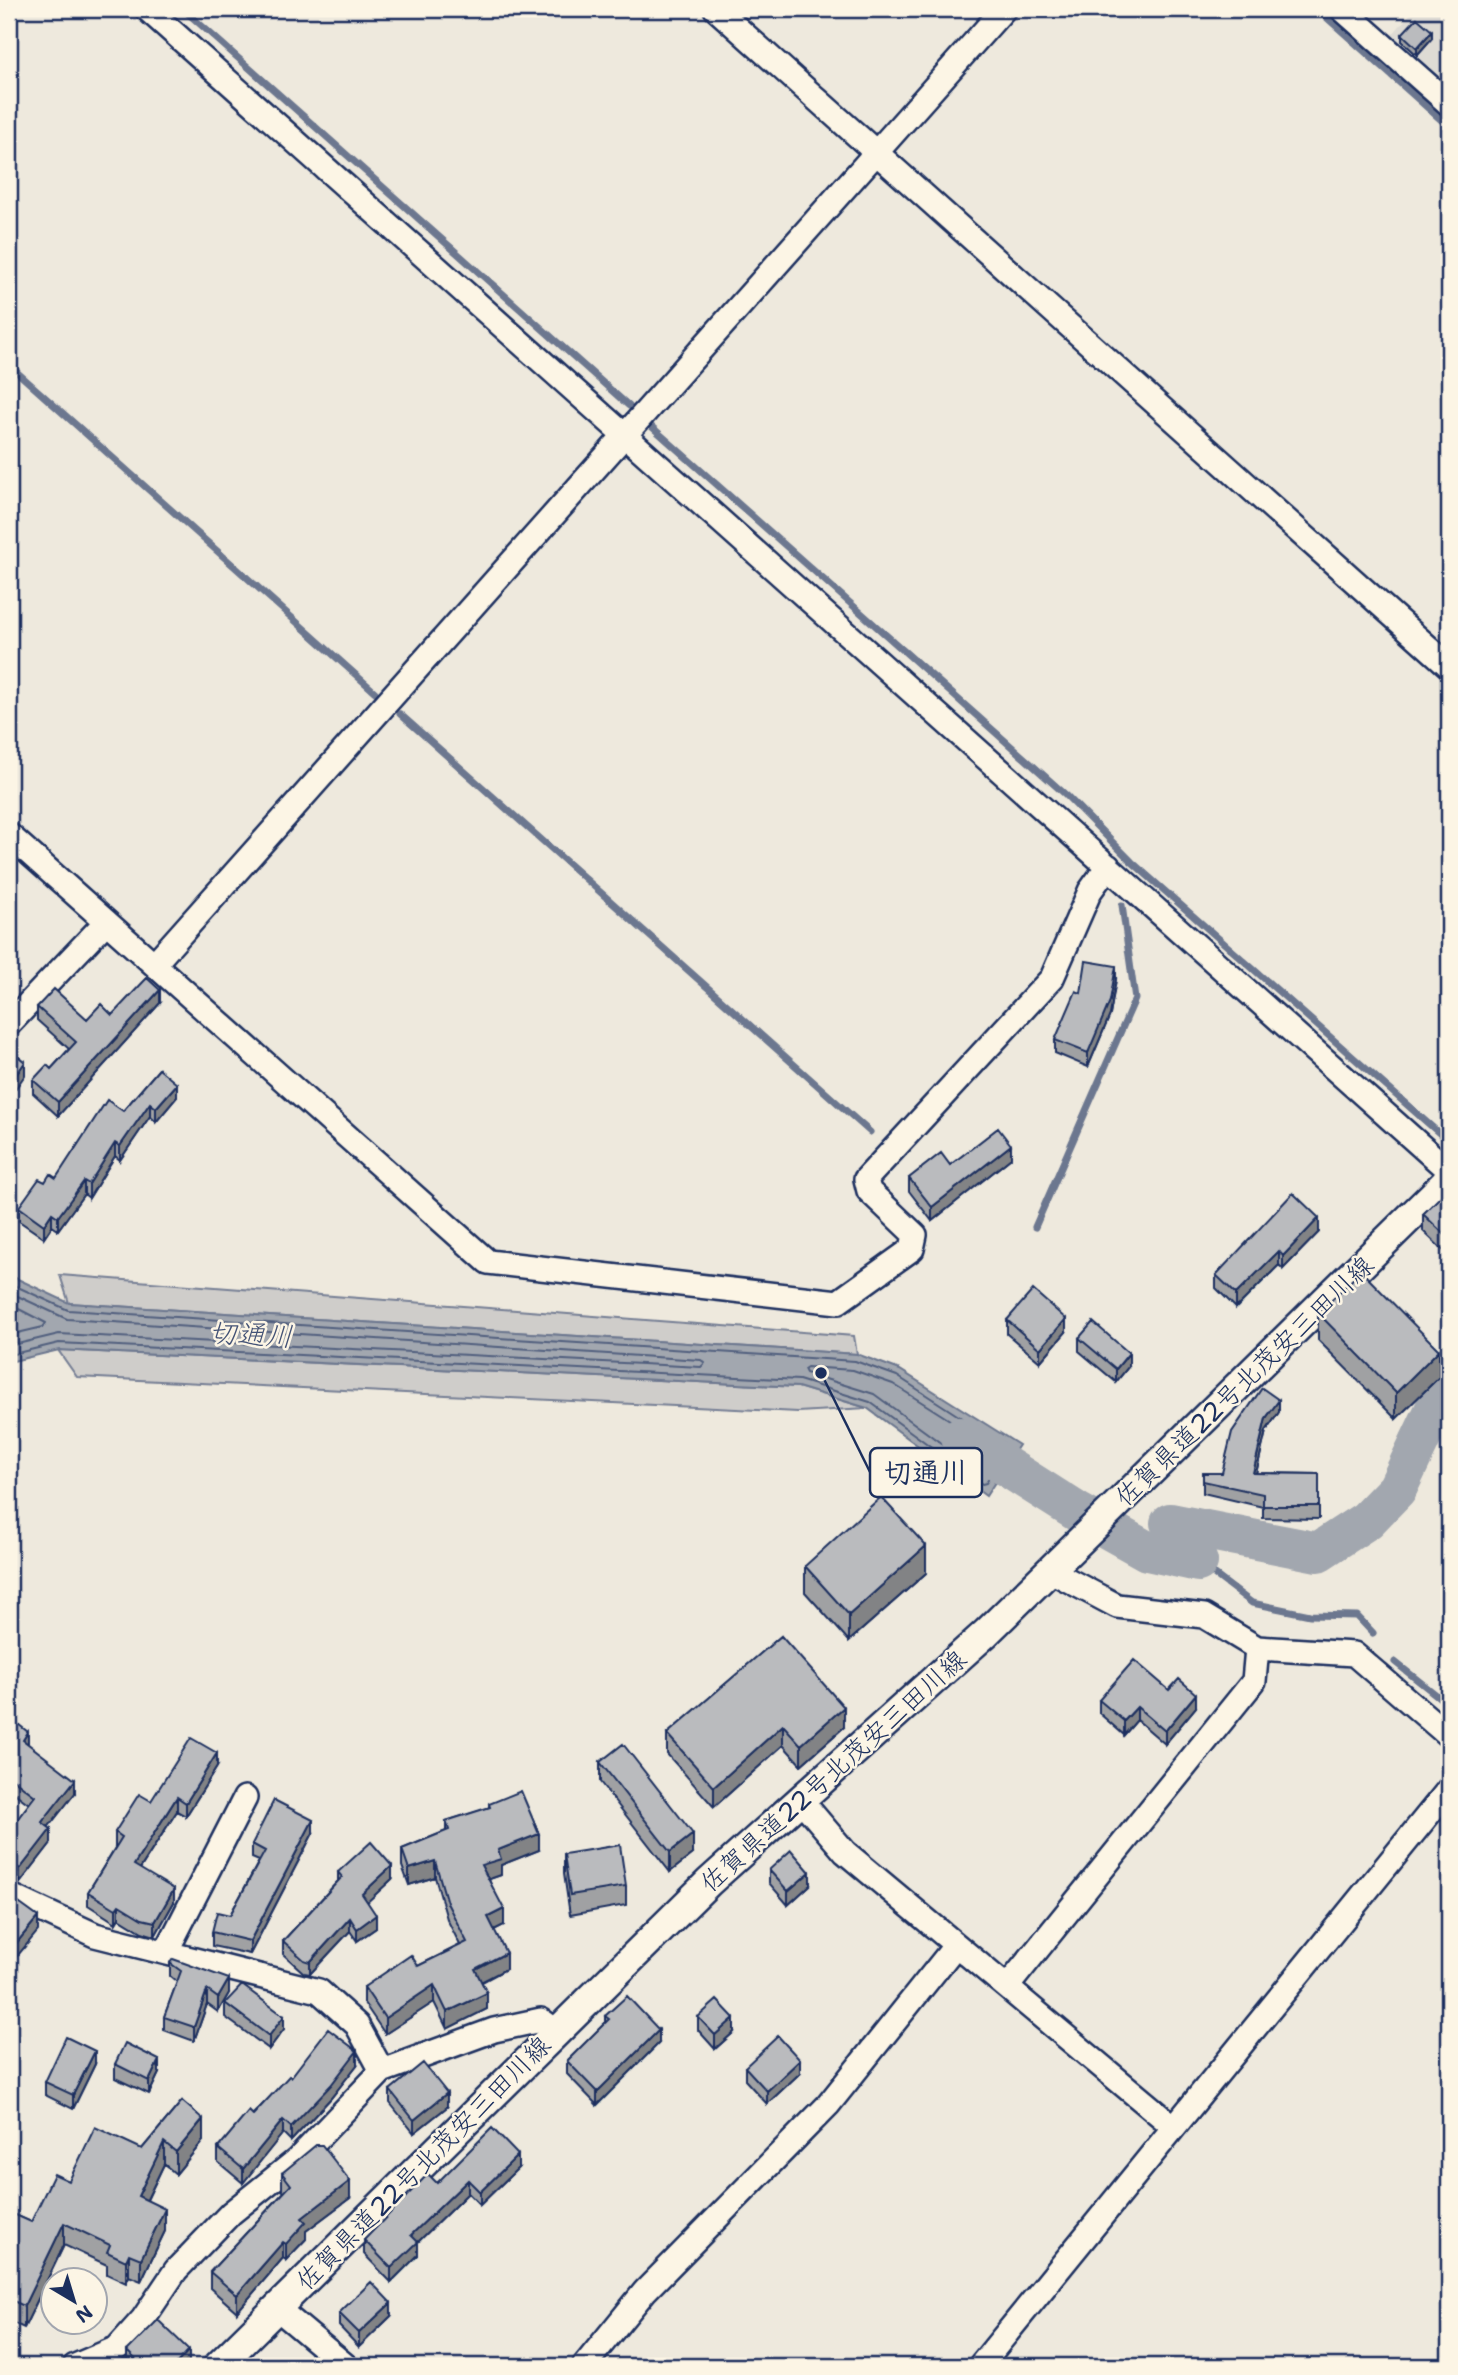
<svg xmlns="http://www.w3.org/2000/svg" width="1458" height="2375" viewBox="0 0 1458 2375" font-family="'Shantell Sans','Klee One',sans-serif">
  <style>
    .built { fill: #dedbd4 }
    .green { fill: #cfcdca; stroke: #757e94; stroke-width: 2 }
    .water { fill: #a2a7af; stroke: #6c778f; stroke-width: 2 }
    .lines { fill: none; stroke-linecap: round; stroke-linejoin: round }
    .shore { stroke: #515f7e; stroke-width: 2 }
    .stream { stroke: #6c778f; stroke-width: 7 }
    .river { stroke: #a2a7af; stroke-width: 40 }
    .minor-casing { stroke: #1b2f5e; stroke-width: 28 }
    .major-casing { stroke: #1b2f5e; stroke-width: 33 }
    .minor { stroke: #fcf5e5; stroke-width: 23 }
    .major { stroke: #fcf5e5; stroke-width: 28 }
    .wall { fill: #a0a1a3; stroke: #1b2f5e; stroke-width: 2 }
    .shaded-wall { fill: #828385; stroke: #1b2f5e; stroke-width: 2 }
    .building { fill: #babbbe; stroke: #1b2f5e; stroke-width: 2 }
    .labels { text-anchor: middle; stroke-width: 5; stroke-linejoin: round; paint-order: stroke }
    .street-label { font-size: 26px; fill: #1b2f5e; stroke: #fcf5e5 }
    .water-label { font-size: 28px; font-style: italic; fill: #445376; stroke: #fcf5e5 }
    .leader { fill: none; stroke: #1b2f5e; stroke-width: 2.5 }
    .callout-dot { fill: #1b2f5e; stroke: #fcf5e5; stroke-width: 2.5 }
    .callout { fill: #fcf5e5; stroke: #1b2f5e; stroke-width: 2.5 }
    .callout-label { font-size: 28px; text-anchor: middle; font-weight: bold; fill: #1b2f5e }
  </style>
  <rect width="100%" height="100%" fill="#eee9dd"/>
  <filter id="ink" filterUnits="userSpaceOnUse"><feTurbulence type="fractalNoise" baseFrequency=".0143" numOctaves="2"/><feDisplacementMap in="SourceGraphic" scale="14" xChannelSelector="R" yChannelSelector="G"/><feConvolveMatrix kernelMatrix="1 2 1 2 8 2 1 2 1" color-interpolation-filters="sRGB"/></filter>
  <g filter="url(#ink)">
    <path class="built" d="M1415 9H1449V90L1390 37Z"/>
    <path class="green" d="M60 1275 854 1336 857 1354 69 1303Z
      M58 1350 798 1387 867 1408 798 1412 77 1377Z"/>
    <path class="water" d="M9 1275 69 1303 857 1354 900 1370 1019 1445 986 1496 867 1408 798 1387 59 1350 9 1362Z"/>
    <g class="lines">
      <path class="shore" d="M9 1283 68 1310 855 1361 897 1376 1008 1448 986 1483 982 1484 870 1402 799 1380 59 1343 9 1355
        M9 1292 67 1319 701 1360 705 1363 701 1367 59 1334 9 1346
        M9 1304 46 1323 43 1327 9 1335
        M807 1367 853 1370 893 1384 994 1448 995 1452 983 1470 979 1471 874 1394 806 1373 804 1369Z"/>
      <path class="stream" d="M183 9 629 406
        M1317 9 1449 127
        M9 365 375 692
        M652 427 1066 795 1132 862 1448 1141
        M400 714 870 1132
        M1035 1227 1135 999 1122 905
        M1198 1562 1252 1603 1310 1615 1357 1616 1373 1633
        M1395 1662 1449 1705"/>
      <path class="river" d="M960 1437 1079 1513 1147 1551 1198 1562 1170 1523 1318 1552 1367 1520 1397 1489 1449 1379"/>
      <g class="minor-casing">
        <path id="minor" d="M147 9 1449 1171
          M716 9 1449 666
          M1342 9 1449 104
          M9 835 488 1262 838 1302 912 1249 915 1235 869 1191 866 1179 1052 978 1090 891 1108 866
          M155 963 1004 9
          M9 1024 106 922
          M1051 1571 1117 1606 1204 1616 1257 1648 1354 1654 1449 1736
          M800 1799 845 1852 1174 2127
          M9 1895 95 1935 319 1991 357 2025 382 2071
          M166 1952 245 1798
          M1007 1987 1254 1681 1257 1648
          M278 2309 346 2366
          M75 2366 117 2348 143 2319 176 2270 231 2213 297 2160 382 2071 494 2030 541 2020 556 2031
          M584 2366 645 2291 828 2105 956 1945
          M980 2366 1449 1789"/>
      </g>
      <g class="major-casing">
        <path id="major" d="M218 2366 709 1882 986 1633 1449 1179"/>
      </g>
      <use href="#minor" class="minor"/>
      <use href="#major" class="major"/>
    </g>
    <path class="wall" d="M1402 34 1432 38 1417 55 1402 41Z
      M1116 979 1110 1015 1088 1067 1055 1053V1040L1081 993Z
      M160 1003 58 1116 33 1093V1080L51 1069 69 1049 37 1020V1007L87 1019 112 1015Z
      M159 1069 177 1097 156 1122 150 1116 120 1160 115 1156 89 1198 84 1194 58 1230 52 1226 44 1238 19 1221V1207L45 1182 56 1178 123 1111Z
      M1011 1158 932 1221 909 1191V1178Z
      M1449 1191V1256L1423 1231V1214Z
      M1319 1232 1283 1269 1279 1265 1236 1308 1216 1288V1275Z
      M1318 1313 1439 1377 1396 1419 1318 1340Z
      M1007 1320 1066 1332 1040 1362 1007 1334Z
      M1079 1338 1129 1366 1116 1382 1079 1351Z
      M1279 1412 1266 1431 1256 1473 1319 1474V1519L1263 1518V1507L1203 1493V1481L1222 1473Z
      M805 1566 926 1573 849 1641 805 1592Z
      M781 1636 844 1727 801 1765 783 1745 714 1807 667 1754V1734Z
      M1169 1690 1196 1707 1165 1744 1137 1720 1124 1735 1099 1713V1700Z
      M9 1717 28 1744 75 1793 48 1827 51 1843 20 1883 9 1874V1830L29 1804 9 1789Z
      M600 1762 693 1854 670 1872 600 1782Z
      M217 1767 186 1816 177 1811 140 1869 174 1902 155 1936 142 1932 119 1918 116 1923 88 1905V1892L116 1846H115V1832L151 1801Z
      M489 1804 539 1850 501 1865V1875L489 1879 504 1925 494 1930 506 1969 482 1982 487 2009 447 2029 434 2002 385 2034 364 2003V1987L418 1966 460 1945 447 1919 435 1877 409 1885 402 1866V1849L446 1831V1821L489 1808Z
      M313 1833 250 1954 212 1946V1932L230 1915 259 1861 252 1858V1844Z
      M564 1854 626 1886V1905L570 1915 564 1874Z
      M769 1870 810 1885 788 1905 769 1883Z
      M338 1872 392 1879 367 1902 376 1928 357 1941 350 1931 310 1974 304 1973 283 1954V1941L338 1881Z
      M170 1963 229 1993 218 2012 207 2004 194 2041 164 2030V2017L177 1982 170 1976Z
      M225 2003 284 2029 269 2049 225 2017Z
      M605 2016 659 2043 597 2105 567 2074V2061L605 2023Z
      M698 2017 734 2032 715 2049 698 2030Z
      M95 2064 73 2109 45 2095V2082Z
      M115 2064 159 2073 149 2094 115 2078Z
      M357 2065 331 2098 291 2141 283 2133 243 2183 218 2162V2148L291 2077Z
      M745 2067 800 2073 767 2104 745 2080Z
      M390 2090 447 2107 414 2133 390 2103Z
      M182 2101 203 2141 176 2174 164 2164 147 2200 165 2231 141 2281 129 2276 126 2283 107 2274V2265L64 2245 24 2328 9 2321V2212L31 2222 69 2181 142 2149Z
      M518 2168 480 2205 468 2193 418 2242V2255L391 2282 364 2254V2240L437 2183Z
      M282 2173 350 2198 306 2231V2239L286 2260 283 2258 237 2312 210 2288V2272L284 2192 282 2190Z
      M339 2313 391 2316 359 2347 339 2326Z
      M127 2351 189 2364 187 2366H128L127 2364Z"/>
    <path class="shaded-wall" d="M1432 31V38L1417 55V48Z
      M1116 966V979L1110 1015 1088 1067V1053Z
      M160 990V1003L58 1116V1102Z
      M25 1062V1075L9 1098V1085Z
      M177 1084V1097L156 1122V1108Z
      M150 1103V1116L120 1160V1146Z
      M115 1143V1156L89 1198V1184Z
      M1011 1145V1158L932 1221V1207Z
      M84 1181V1194L58 1230V1217Z
      M52 1213V1226L44 1238V1225Z
      M1319 1218V1232L1283 1269V1256Z
      M1279 1251V1265L1236 1308V1294Z
      M1066 1319V1332L1040 1362V1349Z
      M1439 1350V1377L1396 1419V1393Z
      M1129 1353V1366L1116 1382V1369Z
      M1279 1400V1412L1266 1431 1253 1486V1473L1266 1418Z
      M926 1546V1573L849 1641V1615Z
      M1196 1694V1707L1165 1744V1731Z
      M844 1707V1727L801 1765V1745Z
      M1137 1707V1720L1124 1735V1721Z
      M783 1725V1745L714 1807V1787Z
      M28 1732V1745L23 1740Z
      M217 1753V1767L186 1816V1803Z
      M75 1780V1793L42 1835V1822Z
      M177 1797V1811L134 1878V1865Z
      M313 1820V1833L250 1954V1941Z
      M51 1829V1843L20 1883V1869Z
      M539 1834V1850L501 1865V1875L481 1882V1865L498 1850Z
      M693 1834V1854L670 1872V1852Z
      M435 1861V1877L409 1885V1869Z
      M392 1866V1879L362 1907V1894Z
      M810 1872V1885L788 1905V1891Z
      M174 1889V1902L155 1936V1922Z
      M119 1905V1918L116 1923V1909Z
      M504 1909V1925L488 1933V1917Z
      M376 1915V1928L357 1941V1929Z
      M38 1917V1931L9 1966V1952Z
      M350 1918V1931L310 1974V1962Z
      M506 1953V1969L475 1985V1969Z
      M229 1979V1993L218 2012V1998Z
      M434 1985V2002L385 2034V2018Z
      M207 1990V2004L194 2041V2027Z
      M487 1993V2009L447 2029V2012Z
      M284 2016V2029L269 2049V2036Z
      M734 2018V2032L715 2049V2035Z
      M659 2030V2043L597 2105V2092Z
      M13 2043V2057L9 2066V2053Z
      M95 2051V2064L73 2109V2095Z
      M357 2051V2065L331 2098 291 2141V2127Z
      M159 2060V2073L149 2094V2081Z
      M800 2060V2073L767 2104V2091Z
      M447 2093V2107L414 2133V2120Z
      M203 2119V2141L176 2174V2152Z
      M283 2120V2133L243 2183V2169Z
      M164 2142V2164L138 2218V2196Z
      M518 2155V2168L480 2205V2192Z
      M468 2180V2193L418 2242V2255L391 2282V2268L411 2235Z
      M350 2181V2198L306 2231V2239L286 2260V2244L302 2218Z
      M165 2209V2231L141 2281V2259Z
      M64 2223V2245L24 2328V2306Z
      M283 2242V2258L237 2312V2295Z
      M129 2254V2276L126 2283V2261Z
      M391 2303V2316L359 2347V2333Z
      M189 2350V2364L187 2366H174Z"/>
    <path class="building" d="M1417 18 1432 31 1417 48 1402 34Z
      M1086 961 1116 966 1110 1001 1088 1053 1055 1040 1076 991 1081 993Z
      M147 978 160 990 58 1102 33 1080 47 1065 51 1069 76 1042 37 1007 54 989 87 1019 101 1004 112 1015Z
      M9 1049 25 1062 9 1085Z
      M159 1069 177 1084 156 1108 150 1103 120 1146 115 1143 89 1184 84 1181 58 1217 52 1213 44 1225 19 1207 39 1179 45 1182 50 1174 56 1178 107 1100 123 1111Z
      M998 1128 1011 1145 932 1207 909 1178 941 1153 950 1165Z
      M1448 1189 1449 1191V1239L1423 1214Z
      M1293 1193 1319 1218 1283 1256 1279 1251 1236 1294 1216 1275Z
      M1361 1271 1439 1350 1396 1393 1318 1313Z
      M1033 1290 1066 1319 1040 1349 1007 1320Z
      M1093 1322 1129 1353 1116 1369 1079 1338Z
      M1262 1388 1279 1400 1266 1418 1253 1473 1319 1474V1506H1263V1494L1203 1481V1473H1222L1232 1432Z
      M881 1497 926 1546 849 1615 805 1566Z
      M781 1636 844 1707 801 1745 783 1725 714 1787 667 1734Z
      M1134 1660 1169 1690 1179 1679 1196 1694 1165 1731 1137 1707 1124 1721 1099 1700Z
      M9 1717 28 1732 23 1740 75 1780 42 1822 51 1829 20 1869 9 1861V1830L35 1796 9 1776Z
      M191 1738 217 1753 186 1803 177 1797 134 1865 174 1889 155 1922 142 1919 119 1905 116 1909 88 1892 122 1837 115 1832 139 1794 151 1801Z
      M623 1744 693 1834 670 1852 600 1762Z
      M521 1791 539 1834 498 1850 501 1859 481 1865 504 1909 488 1917 506 1953 475 1969 487 1993 447 2012 434 1985 385 2018 364 1987 411 1955 418 1966 467 1942 447 1903 435 1861 409 1869 402 1849 449 1830 446 1821 490 1807 489 1804Z
      M274 1800 313 1820 250 1941 212 1932 217 1912 230 1915 265 1851 252 1844Z
      M371 1842 392 1866 362 1894 376 1915 357 1929 350 1918 310 1962 304 1960 283 1941 342 1877 338 1872Z
      M620 1845 626 1886 570 1895 564 1854Z
      M791 1850 810 1872 788 1891 769 1870Z
      M16 1901 38 1917 9 1952V1910Z
      M173 1959 229 1979 218 1998 207 1990 194 2027 164 2017 181 1971 170 1963Z
      M242 1985 284 2016 269 2036 225 2003Z
      M627 1996 659 2030 597 2092 567 2061 609 2019 605 2016Z
      M717 2000 734 2018 715 2035 698 2017Z
      M328 2029 357 2051 331 2085 291 2127 283 2120 243 2169 218 2148 249 2111 253 2115 289 2076 291 2077Z
      M778 2036 800 2060 767 2091 745 2067Z
      M66 2037 95 2051 73 2095 45 2082Z
      M9 2041 13 2043 9 2053Z
      M125 2043 159 2060 149 2081 115 2064Z
      M423 2063 447 2093 414 2120 390 2090Z
      M182 2101 203 2119 176 2152 164 2142 138 2196 165 2209 141 2259 129 2254 126 2261 107 2252 110 2245 64 2223 24 2306 9 2299V2277L14 2267 9 2265V2212L31 2222 54 2174 69 2181 95 2127 142 2149Z
      M492 2128 518 2155 480 2192 468 2180 411 2235 418 2242 391 2268 364 2240 428 2174 437 2183Z
      M316 2145H322L350 2181 302 2218 306 2222 286 2244 283 2242 237 2295 210 2272 291 2185 282 2173Z
      M371 2282 391 2303 359 2333 339 2313Z
      M158 2320 189 2350 174 2366H142L127 2351Z"/>
  </g>
  <g class="labels">
    <g class="street-label">
      <text transform="translate(1244 1381) rotate(-44)" y="9">佐賀県道22号北茂安三田川線</text>
      <text transform="translate(833 1771) rotate(-42)" y="9">佐賀県道22号北茂安三田川線</text>
      <text transform="translate(423 2163) rotate(-45)" y="9">佐賀県道22号北茂安三田川線</text>
    </g>
    <g class="water-label">
      <text transform="translate(251 1334) rotate(3)" y="10">切通川</text>
    </g>
  </g>
  <path class="leader" d="M821 1373L870 1472"/>
  <circle class="callout-dot" cx="821" cy="1373" r="7"/>
  <rect class="callout" x="870" y="1448" width="112" height="49" rx="7"/>
  <g class="callout-label">
    <text x="926" y="1482">切通川</text>
  </g>
  <rect width="1458" height="2375" fill="none" stroke="#fcf5e5" stroke-width="35"/>
  <rect x="18" y="18" width="1423" height="2340" fill="none" stroke="#1b2f5e" stroke-width="2.5" filter="url(#ink)"/>
  <g transform="translate(74 2301) rotate(142)"><circle r="33" fill="#fcf5e5" stroke="#a2a6af" stroke-width="2"/>
  <path d="M0-5L12 26L0 18L-12 26Z" fill="#1b2f5e"/>
  <text y="-10" font-size="19" font-weight="bold" text-anchor="middle" fill="#1b2f5e">N</text>
  </g>
</svg>
